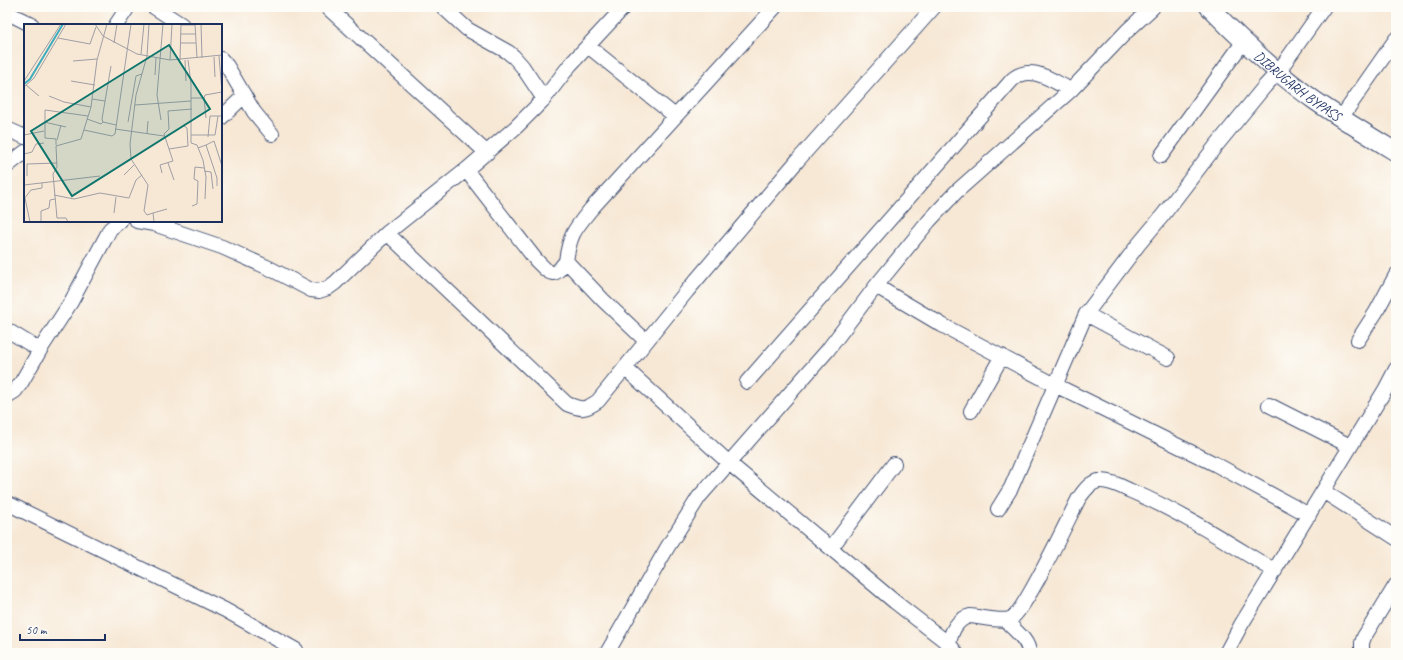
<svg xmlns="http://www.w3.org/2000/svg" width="1403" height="660" viewBox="0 0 1403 660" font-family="Caveat,sans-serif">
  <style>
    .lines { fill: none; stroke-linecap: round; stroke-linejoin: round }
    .minor-casing { stroke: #3c4b70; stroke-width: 16 }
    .major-casing { stroke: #3c4b70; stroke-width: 20 }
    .minor { stroke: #fff; stroke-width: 14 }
    .major { stroke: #fff; stroke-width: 18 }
    .labels { text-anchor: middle; stroke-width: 3.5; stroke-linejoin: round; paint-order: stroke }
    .street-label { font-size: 14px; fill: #1b2f5e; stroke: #fdfcf7 }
    .inset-river { fill: none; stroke: #40adbe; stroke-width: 2 }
    .inset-road { fill: none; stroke: #9f9ea5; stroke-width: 1 }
    .view { fill: #0f766e; fill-opacity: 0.15; stroke: #0f766e; stroke-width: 2 }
    .inset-edge { fill: none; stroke: #1b2f5e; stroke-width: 2 }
  </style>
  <rect width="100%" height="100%" fill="#fdfcf7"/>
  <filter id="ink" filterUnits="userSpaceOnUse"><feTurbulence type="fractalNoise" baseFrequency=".025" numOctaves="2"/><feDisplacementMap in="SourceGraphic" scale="8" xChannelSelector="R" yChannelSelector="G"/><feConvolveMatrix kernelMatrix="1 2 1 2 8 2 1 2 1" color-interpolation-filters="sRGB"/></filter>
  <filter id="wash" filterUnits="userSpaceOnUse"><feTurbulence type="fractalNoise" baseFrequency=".012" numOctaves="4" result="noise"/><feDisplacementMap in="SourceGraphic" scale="16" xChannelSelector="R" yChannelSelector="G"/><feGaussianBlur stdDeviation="0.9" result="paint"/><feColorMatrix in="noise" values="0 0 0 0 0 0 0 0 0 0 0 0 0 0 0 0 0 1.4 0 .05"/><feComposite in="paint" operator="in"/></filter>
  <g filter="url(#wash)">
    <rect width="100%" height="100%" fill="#f7e8d5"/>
  </g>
  <g filter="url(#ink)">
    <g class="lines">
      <g class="minor-casing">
        <path id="minor" d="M154 7 182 25
          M327 7 487 153
          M443 7 467 29 508 52 514 57 522 66 544 99
          M7 15 14 16 32 25
          M116 25 128 7
          M588 46 675 116
          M221 59 227 66 254 112 272 134
          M221 118 244 96
          M1341 118 1396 39
          M7 129 25 137
          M1161 156 1244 41
          M7 166 25 152
          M466 170 536 260C551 275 553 279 566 261
          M137 221 154 224 222 247 269 268 311 290 319 291 328 288 335 283 387 233 466 170 516 127 544 99 570 65 624 7
          M387 233 567 404C582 410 585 410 598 401L687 291 798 160 934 7
          M876 286 942 325 1055 385 1215 464 1309 515
          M1086 314 1168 358
          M7 330 40 350
          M1358 340 1376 312 1396 275
          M646 341 603 300 566 261C570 234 574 230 591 209L775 7
          M625 368 729 463 895 602 949 644
          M747 382 1012 80C1031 63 1052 81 1071 90
          M7 396 15 391 21 383 40 350 71 302 107 235 110 229 120 221
          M1269 405 1350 446
          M971 411 1002 356
          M1323 491 1396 538
          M7 503 225 610 296 650
          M998 509 1011 488 1086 314 1138 245 1163 215 1215 147 1265 86 1278 72 1324 7
          M831 548 894 464
          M1005 620C1013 629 1029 640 1029 653
          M607 653 667 548 699 497 827 351 876 286 929 221 956 192 1071 90 1127 31 1153 7
          M956 653 949 644C951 632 957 619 970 616 981 617 1000 622 1010 619 1024 614 1069 517 1079 498 1084 491 1090 482 1099 481 1110 480 1122 487 1131 491 1181 512 1228 543 1275 571
          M1226 653 1241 625 1385 390 1396 369
          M1362 653V643L1364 637 1396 585"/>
      </g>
      <g class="major-casing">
        <g id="major">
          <path id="s1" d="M1209 7C1241 40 1276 73 1314 100 1340 118 1368 135 1396 152"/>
        </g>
      </g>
      <use href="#minor" class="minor"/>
      <use href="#major" class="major"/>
    </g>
  </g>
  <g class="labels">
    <g class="street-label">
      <text dy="5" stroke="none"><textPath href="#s1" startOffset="119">DIBRUGARH BYPASS</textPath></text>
    </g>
  </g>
  <g transform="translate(24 24)">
    <rect width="198" height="198" fill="#f7e8d5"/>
    <path class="inset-river" d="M0 60 6 55 39 0"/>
    <path class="inset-road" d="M71 0 79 12 113 30 146 36 198 31M125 0 123 32 112 71 106 120 107 135 124 161 120 187 123 191 129 189 130 198M171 0 173 34M177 0 178 34M157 1H171M157 10H171M34 14 66 20 72 3M90 19 93 0M157 19H172M117 30 120 0M195 32 198 68M190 33 191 53M146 36 148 0M156 36 157 0M161 36 162 57M164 36 167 60V119L173 121 179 136 182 153 181 175M49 37 73 35M87 42 78 95 79 98 92 101M131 51 132 34M0 57 37 0M47 57 71 61M2 61 15 72M0 63 10 54 42 0M25 72 40 78 67 83M167 74H180L181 71 198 68M180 74 182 94M68 75 81 77M111 81 167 77M63 95 77 100 79 98M137 96 133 71 139 0M20 98 42 103M104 98 112 52 118 50M91 105 140 112M60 106 88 112 91 110 107 0M123 110 124 97M0 111 20 107M167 111H191L194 92M184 113 186 92H198M33 116 37 101M32 121V115L21 114V86L64 92M182 121 190 117 198 142M174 124 182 121 193 154V162M145 125 164 122 163 104 160 102M0 130 8 128 12 120 20 119M144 139 150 156M180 147 187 148 189 165M138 149 136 141 149 137 140 110 145 105 144 87 168 85M100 151 110 141M3 152V140L33 139M0 161 76 152M30 171 50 175 76 169 105 174 112 156 118 151M1 174 6 198M0 175 7 166 18 164V159M168 182 173 180 174 157 170 155 171 143 180 144M90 189 92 173M129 189 143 185M17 198V187L25 184 26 176 31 175M44 198 42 194H33L29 150 33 143 32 122 57 115 67 83 73 36 83 0"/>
    <path class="view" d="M145 21 186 85 48 172 7 107Z"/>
    <rect width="198" height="198" class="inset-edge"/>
  </g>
  <rect width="1403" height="660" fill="none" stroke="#fdfcf7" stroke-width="24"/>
  <path d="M20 634v6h85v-6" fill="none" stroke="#1b2f5e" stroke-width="2"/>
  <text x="26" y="634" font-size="12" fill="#1b2f5e" stroke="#fdfcf7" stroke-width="3" paint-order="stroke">50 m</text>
</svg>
